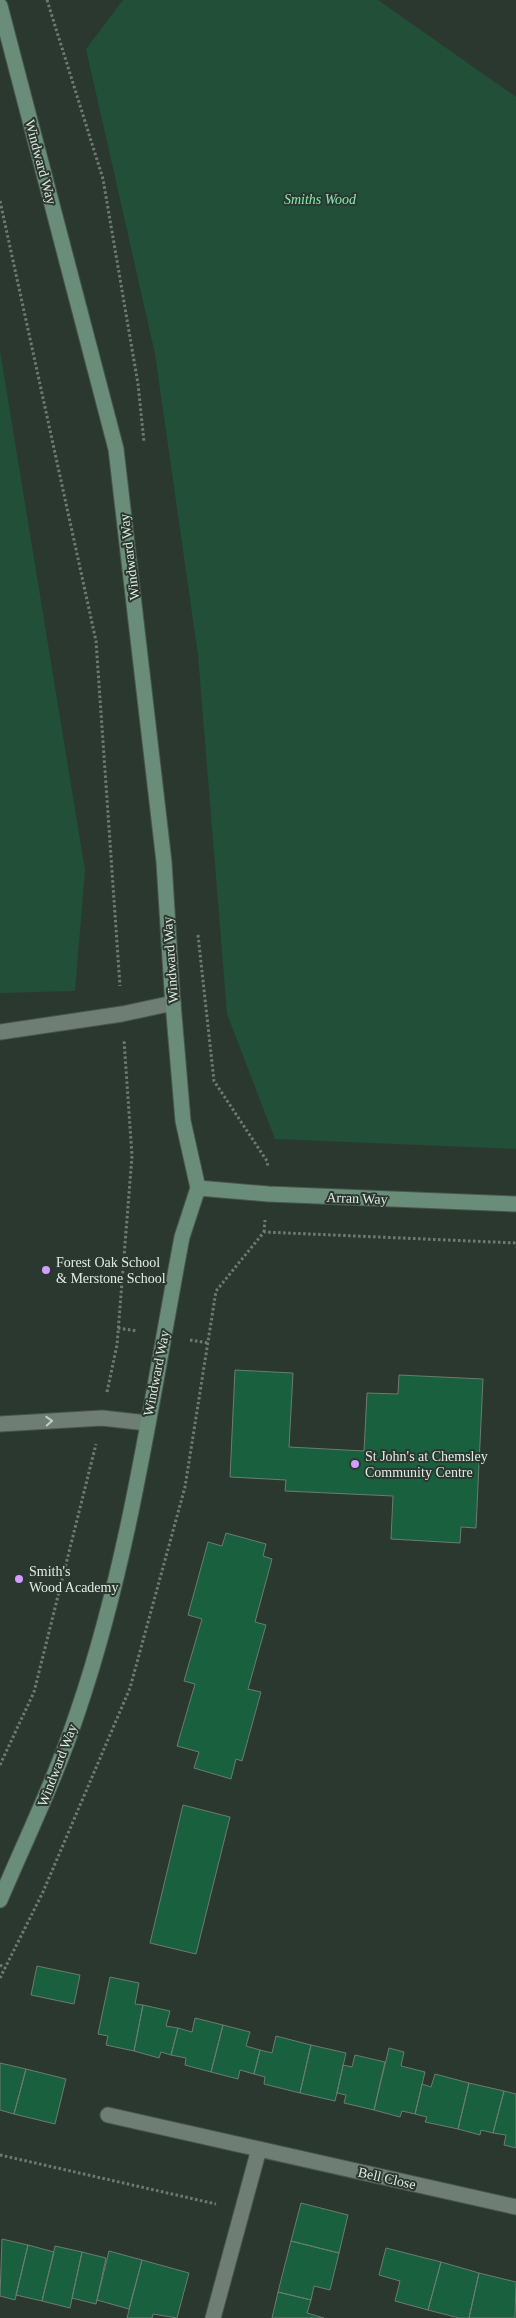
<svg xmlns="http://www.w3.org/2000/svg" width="516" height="2318" viewBox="0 0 516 2318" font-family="Georgia,serif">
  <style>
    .green { fill: #214f37 }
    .building { fill: #19603e; stroke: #6c7b72 }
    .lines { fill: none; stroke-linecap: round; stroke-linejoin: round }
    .lane-casing { stroke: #49554d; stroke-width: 17 }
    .street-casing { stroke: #49554d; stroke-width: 17 }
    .secondary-casing { stroke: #49554d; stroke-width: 17 }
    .path { stroke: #6f7a73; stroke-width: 3; stroke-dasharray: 2.5 2.5; stroke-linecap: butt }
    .lane { stroke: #6f7e75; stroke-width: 15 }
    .street { stroke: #6f7e75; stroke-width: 15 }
    .secondary { stroke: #698d79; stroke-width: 15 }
    .oneway { stroke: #c5cfc9 }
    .poi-dot { fill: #d19dfe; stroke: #2b3830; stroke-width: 2 }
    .labels { text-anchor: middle; stroke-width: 4; stroke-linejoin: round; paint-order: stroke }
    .street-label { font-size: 14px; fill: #e2eae5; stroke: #2b3830 }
    .park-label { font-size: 14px; font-style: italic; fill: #89e8b3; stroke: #2b3830 }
    .poi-label { font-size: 14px; fill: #e2eae5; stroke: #2b3830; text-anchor: start }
  </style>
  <rect width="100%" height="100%" fill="#2b3830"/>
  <path class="green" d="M123 0H378L516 97V1149L275 1139 227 1014 198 655 155 354 86 49Z
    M0 351 85 870 75 991 0 993Z"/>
  <path class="building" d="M235 1370 293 1373 289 1447 364 1451 367 1393 398 1394 399 1375 483 1379 476 1528 461 1527 460 1543 391 1539 393 1496 285 1491 286 1480 230 1477Z
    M226 1533 266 1544 263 1556 272 1559 255 1622 266 1625 248 1689 261 1692 242 1761 236 1759 231 1779 194 1768 199 1752 177 1746 195 1684 184 1681 202 1619 188 1615 208 1542 222 1546Z
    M183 1805 230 1817 196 1954 150 1943Z
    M37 1966 80 1975 74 2004 31 1995Z
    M110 1977 139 1983 135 2004 143 2005 134 2051 106 2045 108 2036 98 2034Z
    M143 2005 170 2011 166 2026 178 2028 171 2055 161 2052 159 2058 134 2051Z
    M195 2018 223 2025 211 2072 185 2065 186 2058 171 2055 178 2028 192 2032Z
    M223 2025 250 2032 246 2046 260 2050 254 2074 240 2070 238 2079 211 2072Z
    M276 2036 311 2045 300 2093 264 2084 265 2077 254 2074 260 2050 272 2053Z
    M311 2045 346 2053 335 2101 300 2093Z
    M389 2048 404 2052 401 2066 425 2072 415 2114 402 2111 400 2117 374 2110Z
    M355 2055 385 2062 374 2110 344 2103 346 2095 337 2093 343 2065 352 2067Z
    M0 2063 26 2069 14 2114 0 2110Z
    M26 2069 66 2079 55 2124 14 2114Z
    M435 2074 469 2083 458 2129 425 2122 427 2117 415 2114 422 2084 431 2087Z
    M469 2083 504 2091 493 2133 481 2130 480 2135 458 2129Z
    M504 2091 516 2094V2148L504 2145 506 2135 493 2133Z
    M301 2203 348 2215 339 2253 291 2241Z
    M2 2239 28 2245 15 2300 0 2296Z
    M291 2241 339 2253 330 2290 314 2286 311 2300 278 2292Z
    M28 2245 54 2252 42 2301 16 2295Z
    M55 2246 82 2252 70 2308 42 2301Z
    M386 2248 441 2262 428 2310 395 2301 400 2281 379 2275Z
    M109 2251 142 2260 129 2309 97 2300Z
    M82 2252 106 2258 96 2304 72 2298Z
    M142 2260 189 2273 177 2318 153 2314 152 2318H127Z
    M441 2262 479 2273 469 2318H459L428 2310Z
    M479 2273 516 2282 515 2318H469Z
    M278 2292 311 2300 307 2313 324 2318H272Z"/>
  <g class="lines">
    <g class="lane-casing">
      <path id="lane" d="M0 1032 122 1014 173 1003
        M0 1424 102 1418 147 1423"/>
    </g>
    <g class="street-casing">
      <path id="street" d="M108 2115 516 2207
        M213 2318 259 2149"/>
    </g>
    <g class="secondary-casing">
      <path id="secondary" d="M0 6 116 449 164 862 172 991 183 1121 198 1188 182 1237C152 1395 130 1558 78 1711 57 1775 27 1837 0 1900
        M198 1188 268 1194 516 1204"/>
    </g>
    <path class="path" d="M47 0 103 179 138 384 144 442
      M0 201 96 641 120 986
      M198 935 214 1081 267 1161 268 1167
      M264 1232 265 1220
      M118 1328 137 1331
      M190 1340 208 1343
      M107 1392 117 1345 132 1156 124 1040
      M0 1765 34 1692 96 1444
      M0 1965 5 1968
      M0 1978 43 1892 130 1688 185 1487 216 1291 264 1232 516 1243
      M0 2155 216 2204"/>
    <use href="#lane" class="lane"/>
    <use href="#street" class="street"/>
    <use href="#secondary" class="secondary"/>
  </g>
  <defs><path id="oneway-chevron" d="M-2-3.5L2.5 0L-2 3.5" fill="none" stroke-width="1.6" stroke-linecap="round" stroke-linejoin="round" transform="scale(1.25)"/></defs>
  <use class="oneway" href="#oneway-chevron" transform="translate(49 1421) rotate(-3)"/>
  <g class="poi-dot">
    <circle cx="46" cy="1270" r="5"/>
    <circle cx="355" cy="1464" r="5"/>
    <circle cx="19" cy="1579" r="5"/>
  </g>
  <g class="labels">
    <g class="street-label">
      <text transform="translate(41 162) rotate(75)" y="5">Windward Way</text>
      <text transform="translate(129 557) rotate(-97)" y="5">Windward Way</text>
      <text transform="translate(170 960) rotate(-94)" y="5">Windward Way</text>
      <text transform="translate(357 1198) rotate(2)" y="5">Arran Way</text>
      <text transform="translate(156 1373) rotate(-79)" y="5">Windward Way</text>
      <text transform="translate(57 1765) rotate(-69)" y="5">Windward Way</text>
      <text transform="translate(387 2178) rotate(13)" y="5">Bell Close</text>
    </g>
    <g class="park-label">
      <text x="320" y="204">Smiths Wood</text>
    </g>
    <g class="poi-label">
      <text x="56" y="1267">Forest Oak School<tspan x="56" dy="16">&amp; Merstone School</tspan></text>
      <text x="365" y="1461">St John's at Chemsley<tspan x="365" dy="16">Community Centre</tspan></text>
      <text x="29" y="1576">Smith's<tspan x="29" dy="16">Wood Academy</tspan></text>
    </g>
  </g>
</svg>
